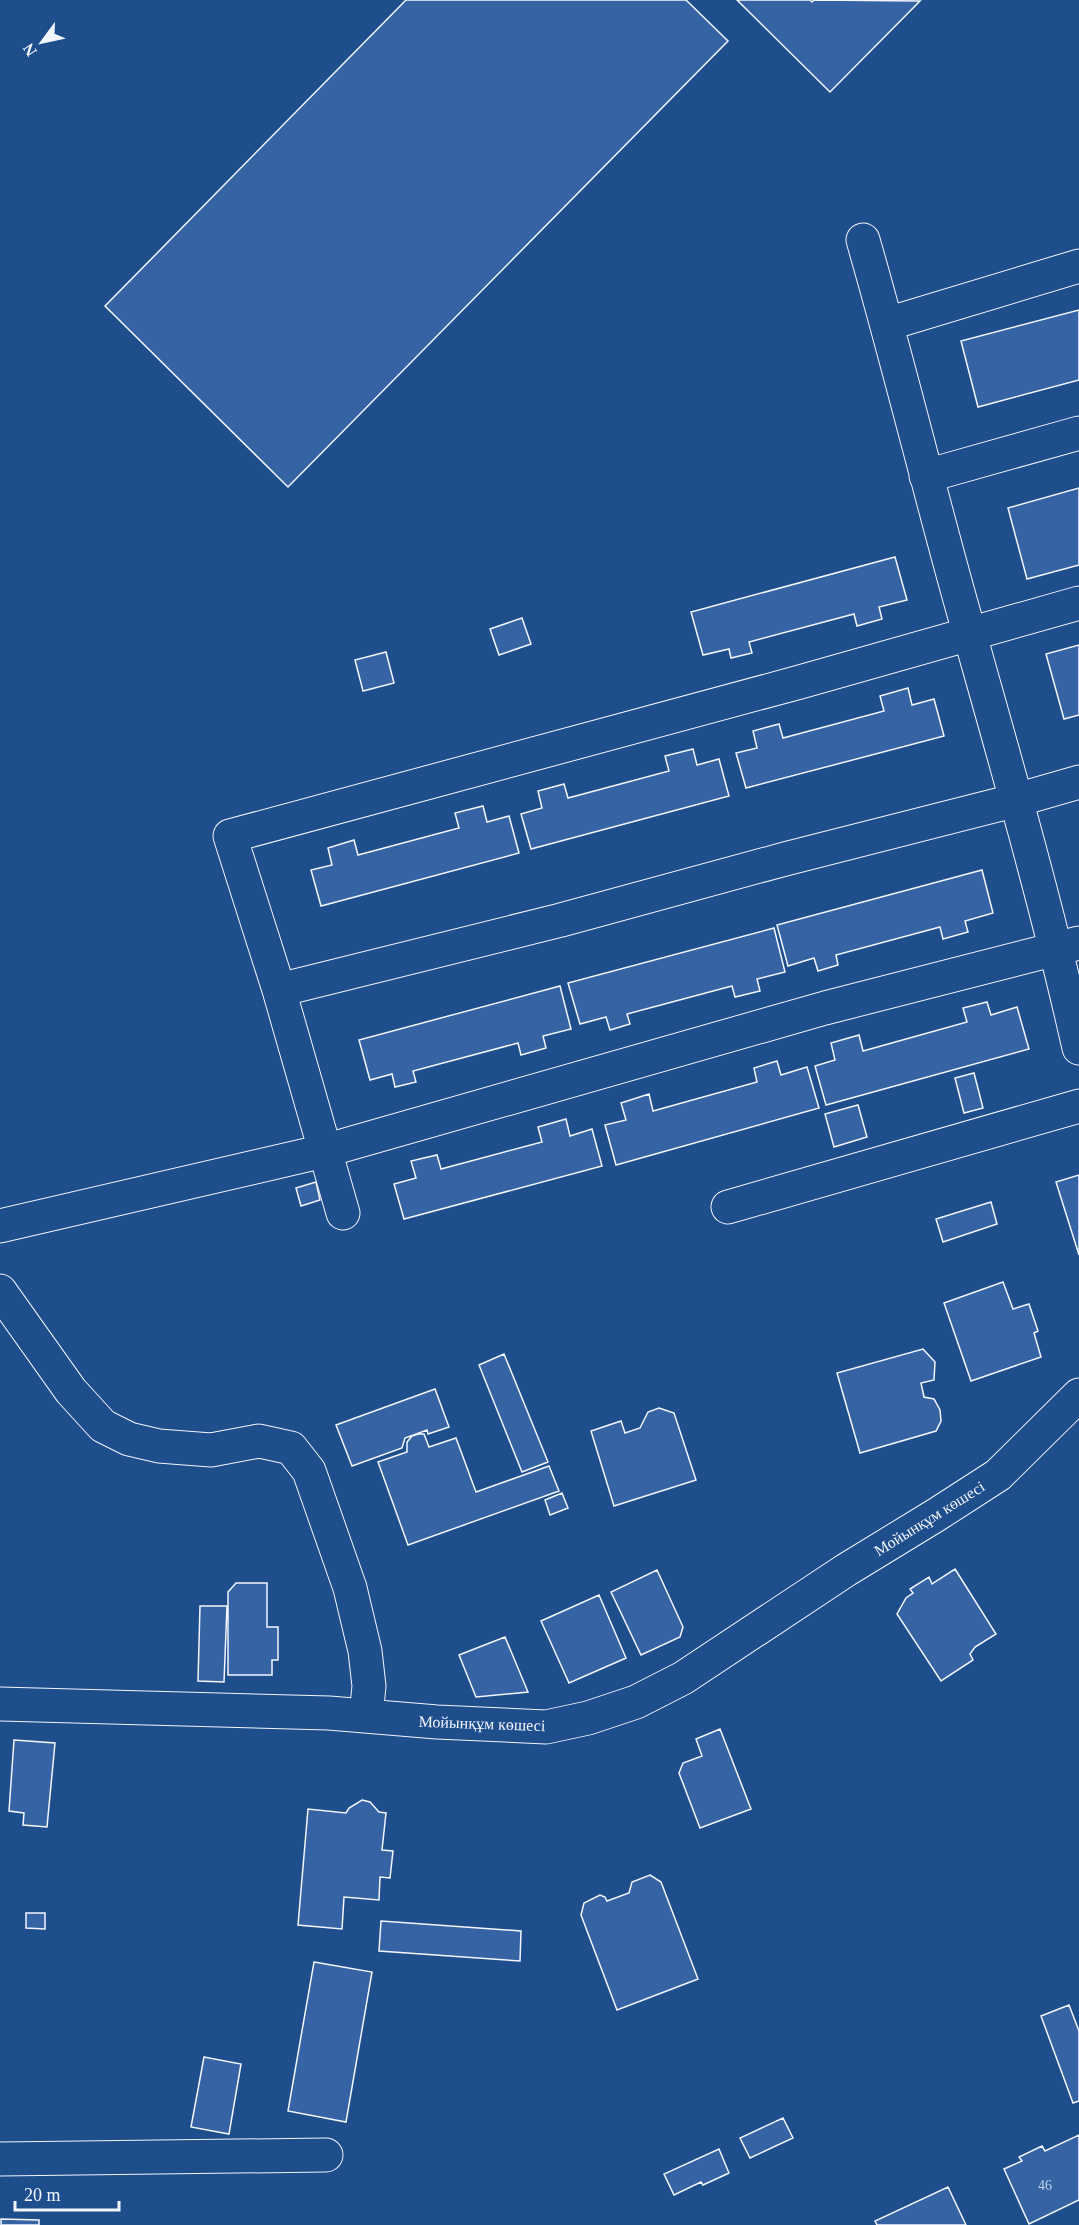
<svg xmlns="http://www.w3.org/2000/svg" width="1079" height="2225" viewBox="0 0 1079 2225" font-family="'Times New Roman',serif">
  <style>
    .building { fill: #3563a3; stroke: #f2f6ff; stroke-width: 1.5 }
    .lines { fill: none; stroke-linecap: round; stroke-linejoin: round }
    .minor-casing { stroke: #f2f6ff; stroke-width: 35 }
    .minor { stroke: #1f4e8c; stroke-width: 33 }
    .labels { text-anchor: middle; stroke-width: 4.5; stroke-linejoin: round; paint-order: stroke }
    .number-label { font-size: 14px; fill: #c3d1e8 }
    .street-label { font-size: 16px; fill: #f2f6ff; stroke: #1f4e8c }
  </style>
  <rect width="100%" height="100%" fill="#1f4e8c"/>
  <path class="building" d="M406 0H686L728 41 288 487 105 306Z
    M737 0H810L812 2 814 0 920 1 830 92Z
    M1079 310V380L978 407 961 341Z
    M1079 488V565L1027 579 1008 508Z
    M895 557 907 600 879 607 882 619 857 626 854 614 749 642 752 653 731 658 729 649 703 655 691 612Z
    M522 618 531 644 499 655 490 629Z
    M1079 645V715L1064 719 1046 654Z
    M386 652 394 683 363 691 355 660Z
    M908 688 912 705 934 699 944 736 746 788 736 753 757 748 753 731 779 724 783 738 884 711 880 696Z
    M693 749 697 765 719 759 729 796 531 849 521 814 542 808 538 791 564 784 568 798 669 771 665 756Z
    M483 806 487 822 509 816 519 853 321 906 311 870 332 865 328 848 354 840 358 855 459 828 455 813Z
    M982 870 993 913 965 921 968 932 943 939 940 927 836 955 838 965 818 971 814 958 788 966 777 925Z
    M774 928 785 972 757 979 760 991 735 997 732 986 627 1014 630 1024 610 1030 606 1017 580 1024 568 983Z
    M560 986 571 1029 543 1036 546 1048 521 1055 518 1043 413 1071 416 1082 395 1087 392 1074 370 1080 359 1040Z
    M987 1002 991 1015 1017 1007 1029 1049 826 1105 815 1066 835 1060 831 1043 859 1035 863 1051 967 1022 963 1008Z
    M777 1061 781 1075 807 1067 819 1108 616 1165 605 1125 626 1120 621 1103 649 1094 653 1111 757 1082 754 1068Z
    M974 1073 983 1108 964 1113 955 1078Z
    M858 1105 867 1137 834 1147 825 1114Z
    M566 1119 570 1136 592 1129 602 1166 404 1219 394 1184 416 1178 411 1161 437 1155 441 1169 542 1142 538 1127Z
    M1079 1175V1255L1056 1182Z
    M316 1182 320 1200 301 1206 296 1188Z
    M991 1202 997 1224 943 1242 936 1219Z
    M1003 1282 1013 1309 1029 1304 1038 1331 1034 1333 1041 1357 971 1381 944 1303Z
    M923 1349 935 1362 934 1380 921 1383 924 1397 934 1399 940 1410 941 1421 936 1431 860 1453 837 1373Z
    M504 1354 548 1462 522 1472 479 1365Z
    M435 1389 449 1427 428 1434 427 1430 405 1438 402 1448 352 1466 336 1425Z
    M659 1408 674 1413 696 1480 614 1506 591 1431 621 1421 625 1433 640 1428 648 1412Z
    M419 1434H424L429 1447 456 1438 476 1492 549 1466 559 1491 408 1545 378 1462 407 1452V1442L412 1436Z
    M562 1493 568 1508 550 1515 545 1500Z
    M955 1569 996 1634 975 1647 970 1654 973 1660 941 1681 897 1614 906 1598 913 1593 910 1589 929 1577 932 1584Z
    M657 1570 683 1627 680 1637 641 1655 611 1592Z
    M236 1583H267V1627H278V1660H272V1675H228V1592Z
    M599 1595 626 1658 569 1683 541 1621Z
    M200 1606H227L224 1682 198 1681Z
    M505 1637 528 1692 476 1697 459 1655Z
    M720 1729 751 1809 700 1828 679 1773 683 1763 702 1756 696 1739Z
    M14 1740 55 1743 47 1827 23 1825 24 1813 9 1811Z
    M362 1800 370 1802 379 1812 386 1813 382 1850 393 1851 390 1878 380 1877 379 1900 344 1897 342 1929 298 1925 308 1809 346 1813 349 1808Z
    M650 1875 661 1882 698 1979 617 2010 581 1915 584 1903 600 1895 605 1897 607 1901 629 1893 632 1882Z
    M26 1913H45V1929L26 1928Z
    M381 1921 521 1931 520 1961 379 1951Z
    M314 1962 372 1972 346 2122 288 2111Z
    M1069 2005 1079 2031V2101L1073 2103 1041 2016Z
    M204 2057 241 2064 229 2134 191 2127Z
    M783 2118 793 2138 750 2158 740 2138Z
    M1079 2135V2200L1029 2224 1004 2169 1022 2161 1019 2157 1042 2146 1045 2151Z
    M719 2149 729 2173 703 2185 701 2182 674 2195 664 2174Z
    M948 2187 966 2225H877L875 2221Z
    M1 2219 39 2220V2225H1Z"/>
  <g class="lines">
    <g class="minor-casing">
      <path id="minor" d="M863 240C897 358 926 477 959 596 1001 746 1045 896 1079 1048
        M887 324 1079 266
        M926 476 1079 433
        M279 990 561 920 785 859 1017 800 1079 782
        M728 1207 1079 1106
        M343 1213 279 990 230 836 800 682 1079 603
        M0 1226 324 1151 825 1008 1079 943
        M0 1291 71 1391 103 1426 129 1439 159 1446 211 1450 259 1441 291 1448 309 1471 350 1588 365 1651 369 1686 366 1716
        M0 1704 329 1713 437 1722 546 1727 588 1718 636 1702 683 1678 846 1570 936 1515 998 1475 1079 1395
        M0 2159 326 2155"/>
    </g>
    <use href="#minor" class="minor"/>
  </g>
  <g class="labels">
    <g class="number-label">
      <text x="1045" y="2190">46</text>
    </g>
    <g class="street-label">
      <text transform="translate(929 1518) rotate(-32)" y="6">Мойынқұм көшесі</text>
      <text transform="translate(482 1723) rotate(2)" y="6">Мойынқұм көшесі</text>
    </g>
  </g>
  <g transform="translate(42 42) rotate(237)" stroke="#1f4e8c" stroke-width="4.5" paint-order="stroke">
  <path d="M0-4.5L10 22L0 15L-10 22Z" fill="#f2f6ff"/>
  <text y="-9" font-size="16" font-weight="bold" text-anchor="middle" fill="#f2f6ff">N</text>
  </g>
  <path d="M15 2201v9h104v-9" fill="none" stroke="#f2f6ff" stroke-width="3"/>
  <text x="24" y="2201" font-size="18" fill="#f2f6ff" stroke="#1f4e8c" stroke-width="4.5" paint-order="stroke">20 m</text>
</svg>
